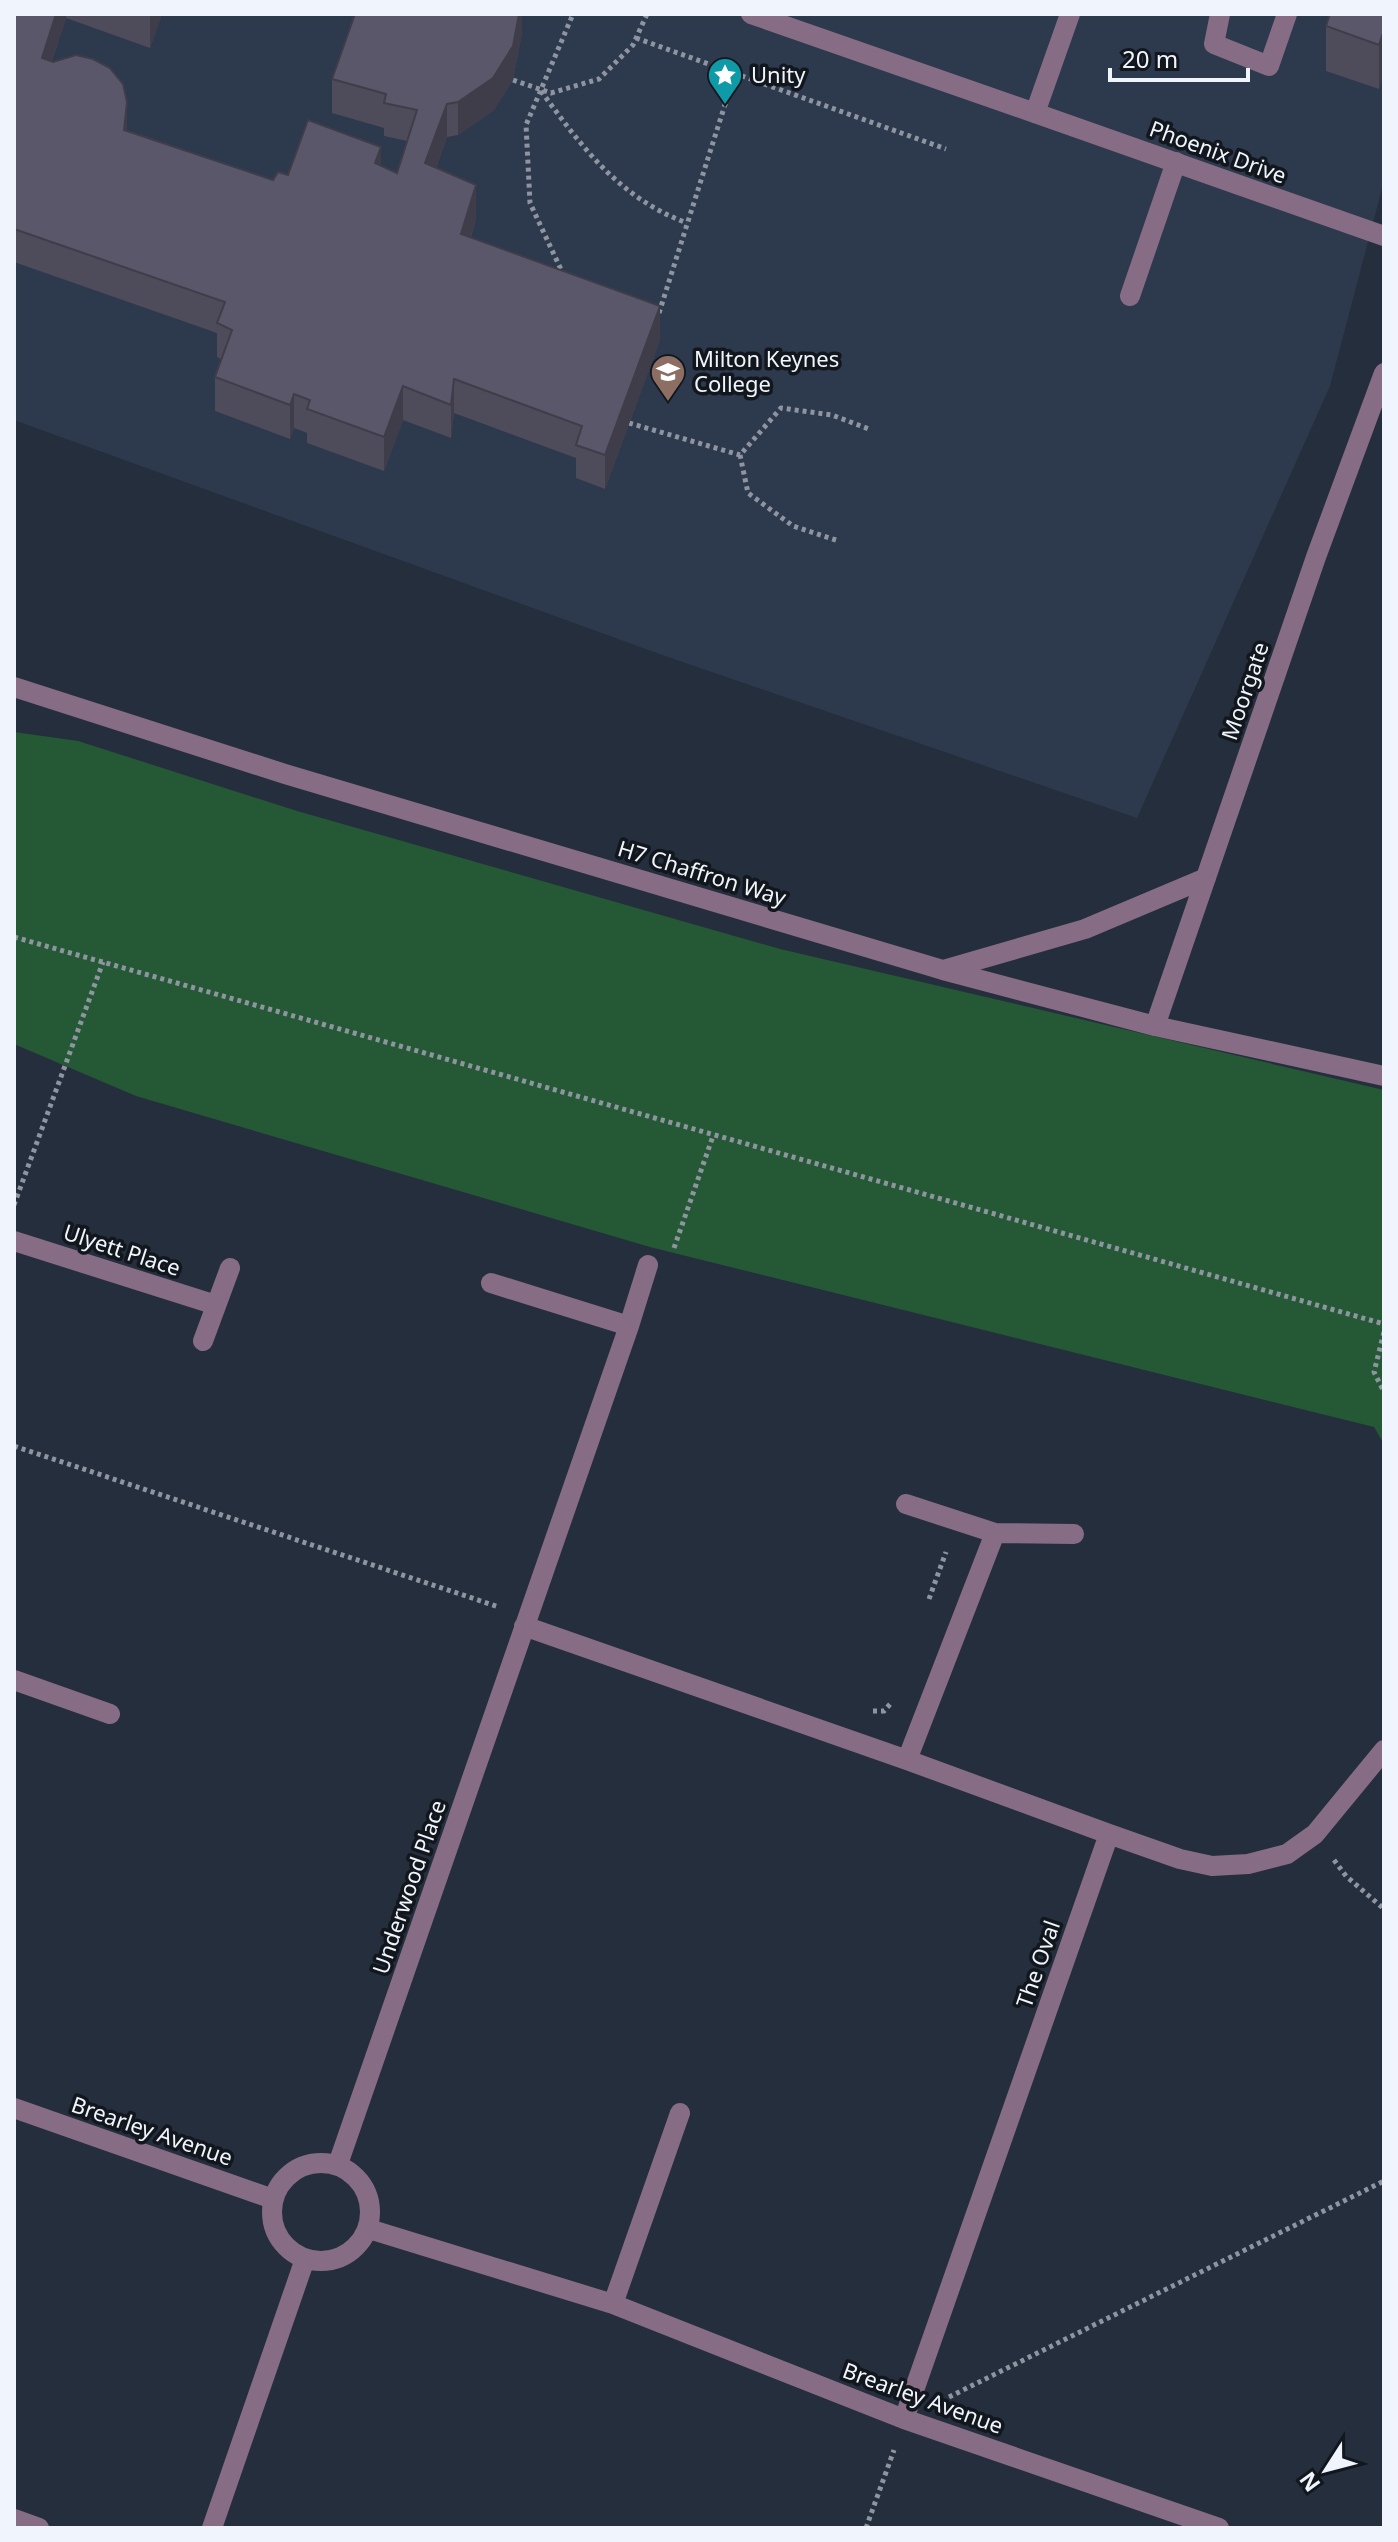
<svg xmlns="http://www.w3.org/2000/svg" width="1398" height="2542" viewBox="0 0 1398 2542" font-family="'Noto Sans',sans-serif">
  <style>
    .built { fill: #2d394d }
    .green { fill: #255936 }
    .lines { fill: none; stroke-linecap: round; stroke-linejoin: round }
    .path { stroke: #8e95a1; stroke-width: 5; stroke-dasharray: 4 4; stroke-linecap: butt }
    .service { stroke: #876c85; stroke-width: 20 }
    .minor { stroke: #876c85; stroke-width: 20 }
    .tertiary { stroke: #876c85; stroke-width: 20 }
    .wall { fill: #4e4b5b }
    .shaded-wall { fill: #403d4a }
    .building { fill: #5b576a; stroke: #403d4a; stroke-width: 2 }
    .labels { text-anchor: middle; stroke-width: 7; stroke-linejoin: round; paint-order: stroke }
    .poi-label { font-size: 22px; fill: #f0f5fd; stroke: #12161d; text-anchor: start }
    .street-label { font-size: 22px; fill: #f0f5fd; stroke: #12161d }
  </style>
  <rect width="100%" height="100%" fill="#252e3d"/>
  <path class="built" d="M14 14H1384V181L1330 386 1137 818 665 656 14 420Z"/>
  <path class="green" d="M14 732 78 741 297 811 780 949 1384 1090V1444L1374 1427 650 1247 136 1096 14 1044Z"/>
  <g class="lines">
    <path class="path" d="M636 38 946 149
      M513 80 551 93 599 79 633 45 647 14
      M541 91C582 147 619 198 687 223
      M564 276 530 203 526 125 573 14
      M659 313 735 73
      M629 423 740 455
      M836 540 793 526 748 493 740 455 781 408 832 415 869 429
      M14 937 1384 1324
      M14 1205 103 962
      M674 1248 713 1136
      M1384 1332 1374 1372 1384 1392
      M14 1446 499 1607
      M929 1599 946 1552
      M873 1711H884L892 1702
      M1334 1860 1346 1876 1384 1909
      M949 2397 1384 2181
      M866 2528 894 2450"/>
    <path class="service" d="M751 14 1035 113
      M1220 14 1214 44 1269 66 1287 14
      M1130 296 1176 162"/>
    <path class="minor" d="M1070 14 1035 113 1384 236
      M14 1241 216 1305
      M629 1326 648 1265
      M203 1341 230 1268
      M906 1504 995 1533 1074 1534
      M524 1626 907 1760 1109 1834 1180 1859 1212 1866 1248 1864 1287 1854 1315 1834 1384 1750
      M14 1680 110 1714
      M907 1760 995 1533
      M14 2108 273 2199
      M272 2212a49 49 0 1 1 98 0a49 49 0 1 1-98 0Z
      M338 2164 629 1326 491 1283
      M369 2229 613 2304 904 2419 1219 2528
      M613 2304 680 2113
      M904 2419 1109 1834
      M14 2519 39 2528
      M212 2528 305 2259"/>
    <path class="tertiary" d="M14 687 285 774 943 970 1155 1026 1384 1076
      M943 970 1085 929 1206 878
      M1155 1026 1316 557 1384 373"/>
  </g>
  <path class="wall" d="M14 14H162L150 48 66 18 52 61 127 131 273 180 288 175 381 166 397 173 407 141 384 136V128L332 113V79L522 14V33L513 80 493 111 458 135 447 137 436 168 476 219 471 237 660 340 605 489 576 478V458L454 413 451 438 403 420 384 471 307 443V433L294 428 290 439 215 411V377L221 359 217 357V333L14 262Z
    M1384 14 1379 89 1326 71V26Z"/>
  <path class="shaded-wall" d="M56 14H66V18L42 91V58Z
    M150 14H162L150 48Z
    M519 14H522V33L513 80 493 111 458 135V102Z
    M1384 30V75L1379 89V45Z
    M127 102V135L124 130Z
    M447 104V137L425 197V163Z
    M381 147V180L375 163Z
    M476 185V219L461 267V234Z
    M660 306V340L605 489V455Z
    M454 379V413L451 438V405Z
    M403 386V420L384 471V437Z
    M294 394V428L290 439V405Z"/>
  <path class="building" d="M14 14H56L42 58 53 62 76 55 93 59 110 68 123 84 127 102 124 130 273 180 278 172 288 175 308 120 381 147 375 163 397 173 417 110 384 103 386 94 332 79 355 14H519L513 46 493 78 458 102 447 104 425 163 476 185 461 234 660 306 605 455 576 445 582 426 454 379 451 405 403 386 384 437 307 409 310 400 294 394 290 405 215 377 232 330 217 323 225 302 14 229Z
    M1330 14H1384V30L1379 45 1326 26Z"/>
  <defs>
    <g id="sight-pin" transform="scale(1.8)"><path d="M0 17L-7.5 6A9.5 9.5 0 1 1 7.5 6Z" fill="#0f9aa8" stroke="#12161d"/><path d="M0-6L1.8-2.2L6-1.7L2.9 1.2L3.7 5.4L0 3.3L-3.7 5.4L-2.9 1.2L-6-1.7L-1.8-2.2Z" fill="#fff"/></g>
    <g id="university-pin" transform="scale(1.8)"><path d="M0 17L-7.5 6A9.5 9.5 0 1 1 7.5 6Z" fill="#8d6e63" stroke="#12161d"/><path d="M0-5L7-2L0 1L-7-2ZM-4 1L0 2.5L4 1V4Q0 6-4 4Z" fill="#fff"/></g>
  </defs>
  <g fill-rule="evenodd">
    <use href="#sight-pin" x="725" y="75"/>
    <use href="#university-pin" x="668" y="372"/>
  </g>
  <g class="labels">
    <g class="poi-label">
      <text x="751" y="83">Unity</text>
      <text x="694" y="367">Milton Keynes<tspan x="694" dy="25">College</tspan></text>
    </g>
    <g class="street-label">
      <text transform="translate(1218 152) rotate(20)" y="8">Phoenix Drive</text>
      <text transform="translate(1245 691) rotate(-71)" y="8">Moorgate</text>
      <text transform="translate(702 873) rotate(17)" y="8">H7 Chaffron Way</text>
      <text transform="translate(122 1250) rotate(18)" y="8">Ulyett Place</text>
      <text transform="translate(409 1887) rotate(-71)" y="8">Underwood Place</text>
      <text transform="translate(1038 1964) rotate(-71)" y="8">The Oval</text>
      <text transform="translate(152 2131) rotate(19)" y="8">Brearley Avenue</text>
      <text transform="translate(923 2398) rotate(20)" y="8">Brearley Avenue</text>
    </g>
  </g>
  <rect width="1398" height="2542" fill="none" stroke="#f0f5fd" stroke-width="32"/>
  <g transform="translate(1326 2470) rotate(234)" stroke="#12161d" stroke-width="6" paint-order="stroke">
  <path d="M0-6L14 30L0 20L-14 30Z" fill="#f0f5fd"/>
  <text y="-12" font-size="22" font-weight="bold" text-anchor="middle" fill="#f0f5fd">N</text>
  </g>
  <path d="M1110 68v12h138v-12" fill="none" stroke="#f0f5fd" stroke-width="4"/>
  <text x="1122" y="68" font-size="24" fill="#f0f5fd" stroke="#12161d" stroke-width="6" paint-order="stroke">20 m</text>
</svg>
